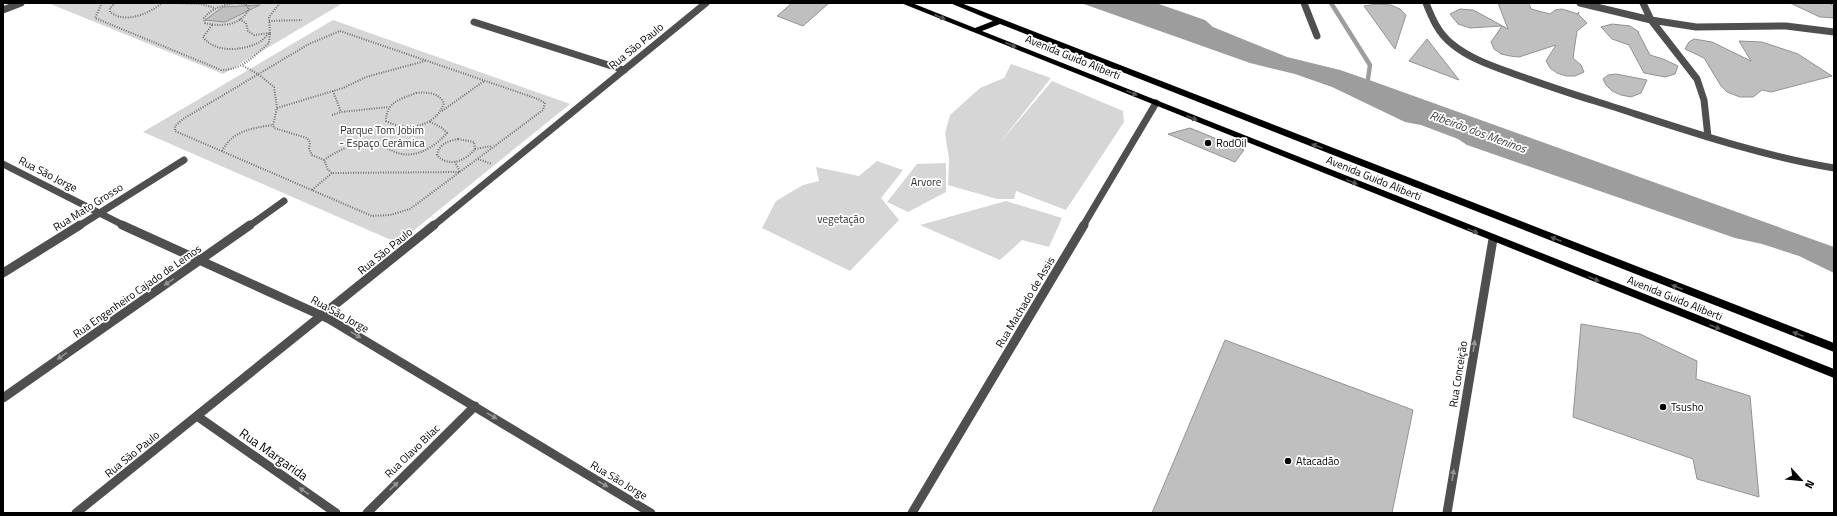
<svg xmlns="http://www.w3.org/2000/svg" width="1837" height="516" viewBox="0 0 1837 516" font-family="'Titillium Web',sans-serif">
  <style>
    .green { fill: #d6d6d6 }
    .water { fill: #9d9d9d }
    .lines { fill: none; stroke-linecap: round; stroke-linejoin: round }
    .stream { stroke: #9d9d9d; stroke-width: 4.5 }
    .building { fill: #bfbfbf; stroke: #939393 }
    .path { stroke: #717171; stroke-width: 2; stroke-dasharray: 1 1.5; stroke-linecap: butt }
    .service { stroke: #4f4f4f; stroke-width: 7 }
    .minor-far1 { stroke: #4f4f4f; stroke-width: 7 }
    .minor { stroke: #4f4f4f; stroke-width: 9 }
    .tertiary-far1 { stroke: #4f4f4f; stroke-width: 7 }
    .tertiary { stroke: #4f4f4f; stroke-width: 9 }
    .primary { fill: #000; fill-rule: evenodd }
    .oneway { fill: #595959 }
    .oneway2 { fill: #959595 }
    .poi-dot { fill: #000; stroke: #fff; stroke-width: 1.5 }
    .labels { text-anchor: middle; stroke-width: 3.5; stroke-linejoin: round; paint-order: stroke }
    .street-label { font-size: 11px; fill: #000; stroke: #fff }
    .park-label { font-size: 11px; fill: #2d2d2d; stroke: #fff }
    .poi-label { font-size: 11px; fill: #000; stroke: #fff; text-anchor: start }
    .water-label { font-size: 12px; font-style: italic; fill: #3e3e3e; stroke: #fff }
    .near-street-label { font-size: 13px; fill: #000; stroke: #fff }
  </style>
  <rect width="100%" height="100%" fill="#fff"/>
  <path class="green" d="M48 3H343L223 74Z
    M333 20 570 104 398 243 143 132Z
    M1011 64 1051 78 998 145 1052 81 1123 111 1124 122 1066 210 1016 191 1014 199H997L948 185 949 159 945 133 950 115 980 88 1004 78Z
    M877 161 903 170 881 198 899 220 850 271 762 228 776 201 803 185 819 181 816 167 859 176Z
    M946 163V192L908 212 887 202 917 164Z
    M1006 201 1062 218 1049 247 1022 240 1000 260 920 225Z"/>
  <path class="water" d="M1081 3H1156L1205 20 1213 27 1287 57 1340 70 1372 81 1834 247V273L1799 256 1762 244 1735 238 1467 145 1458 139 1421 125 1405 122 1332 87 1295 74 1250 63Z"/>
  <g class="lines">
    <path class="stream" d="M1331 3 1370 65 1367 86"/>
  </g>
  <path class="building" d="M792 3H829L803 26 777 16Z
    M1498 3H1529L1531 9 1550 14 1555 10 1562 9 1578 14 1579 12 1578 14 1587 23 1577 31 1573 58 1581 65 1584 72 1575 76H1566L1557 73 1550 68 1546 61 1556 45 1519 57 1510 56 1501 54 1494 49 1491 42 1502 26 1470 28 1458 24 1450 14 1460 9 1473 10 1477 12 1508 29Z
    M1790 3H1829L1834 6V18L1820 17Z
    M1377 4 1391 5 1400 9 1406 15 1395 49 1364 6Z
    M260 5 225 22 205 20 223 7Z
    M1612 24 1630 26 1639 32H1638L1650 55 1663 59 1678 66 1675 74 1665 77 1644 73 1629 45 1612 39 1601 27Z
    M1427 39 1459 80 1409 61Z
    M1694 39 1712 42 1751 61 1739 41 1762 42 1798 54 1832 76 1771 92 1762 90 1753 97H1740L1727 92 1721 86 1704 58 1685 49 1689 42Z
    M1616 74 1647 80 1641 93 1631 97 1621 95 1612 91 1606 85 1603 79 1608 75Z
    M1190 128 1244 150 1235 162 1168 134Z
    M1581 324 1640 334 1697 361 1696 379 1750 396 1759 497 1697 479 1693 459 1573 417Z
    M1225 340 1413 410 1392 513H1152Z"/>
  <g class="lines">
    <path class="path" d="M102 3 95 18 221 70C242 70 254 56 269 43L270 33 254 35 248 31 246 23 239 19
      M115 3 110 8V12C125 24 149 14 162 3
      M176 3 201 4 215 8
      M236 3 245 4 249 8C242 26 221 27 205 23L204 18C212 8 223 5 236 3Z
      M269 21 302 20
      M212 25 203 37C215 53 241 51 258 43 262 41 266 36 270 33L269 17 280 3
      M340 31 538 99 545 103 543 110 410 209 390 215 372 216 175 131V126L183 119 309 44Z
      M243 66 258 74 274 87 277 108 273 125 274 128 307 138 310 142 309 149 312 155 324 160 328 170 332 173 460 172 455 162
      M333 91 341 112
      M416 93C427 92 438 92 444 103 436 127 407 132 386 121 386 102 401 99 416 93Z
      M277 108 343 88 366 77 425 61
      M442 111 484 81
      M332 115 341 112 389 107
      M458 139 474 142 475 149C466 161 448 168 437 155 439 144 448 141 458 139Z
      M475 149 492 146
      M222 151C232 131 252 128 273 125
      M478 159 492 164
      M324 160C338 150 357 141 376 144 384 146 391 151 398 153 416 159 436 146 447 133L442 128 429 121
      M312 190 332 173"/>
    <path class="service" d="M1426 3C1432 18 1438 33 1452 44 1470 59 1495 67 1517 75 1543 84 1568 93 1595 101 1674 126 1752 154 1834 168
      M1580 3 1651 20 1696 27 1786 26 1834 32
      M1643 3 1651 20 1697 79 1704 100 1708 137
      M474 22 624 70"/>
    <path class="minor-far1" d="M1304 3 1317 36
      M3 164 125 226
      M79 226 184 160
      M249 226 284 201
      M1083 226 1156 103"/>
    <path class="minor" d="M122 225 329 319 651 513
      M3 273 80 225
      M3 398 250 225
      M197 416 336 513
      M367 513 475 406
      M912 513 1084 225
      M1447 513 1493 239"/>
    <path class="tertiary-far1" d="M3 10 21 3
      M433 226 706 3"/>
    <path class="tertiary" d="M76 513 434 225"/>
    <path class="primary" d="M901 3H912L975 28 993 21 950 3H961L1834 343V352L1000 24 982 31 1834 369V378Z"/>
  </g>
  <defs><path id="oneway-solid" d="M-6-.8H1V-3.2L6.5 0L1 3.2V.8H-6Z"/></defs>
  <g class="oneway">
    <use href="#oneway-solid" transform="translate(940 17) rotate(22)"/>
    <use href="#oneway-solid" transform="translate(1011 45) rotate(22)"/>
    <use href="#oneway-solid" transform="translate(1132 93) rotate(22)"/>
    <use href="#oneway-solid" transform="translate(1192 118) rotate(22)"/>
    <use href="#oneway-solid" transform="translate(1317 146) rotate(-159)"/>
    <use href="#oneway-solid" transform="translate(1352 182) rotate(22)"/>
    <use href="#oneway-solid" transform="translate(1473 231) rotate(22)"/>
    <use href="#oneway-solid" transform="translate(1556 239) rotate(-159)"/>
    <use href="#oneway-solid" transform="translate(1594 279) rotate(22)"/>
    <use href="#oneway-solid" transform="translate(1677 287) rotate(-159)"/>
    <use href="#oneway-solid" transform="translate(1715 327) rotate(22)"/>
    <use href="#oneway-solid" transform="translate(1798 334) rotate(-159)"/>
  </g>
  <g class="oneway2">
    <use href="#oneway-solid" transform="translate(169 282) rotate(145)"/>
    <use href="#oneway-solid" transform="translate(356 335) rotate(31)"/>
    <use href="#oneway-solid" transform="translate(1474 346) rotate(-81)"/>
    <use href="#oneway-solid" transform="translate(62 356) rotate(145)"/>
    <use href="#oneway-solid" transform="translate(492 416) rotate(31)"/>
    <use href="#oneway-solid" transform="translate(1453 475) rotate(-81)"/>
    <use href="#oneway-solid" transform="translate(603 484) rotate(31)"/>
    <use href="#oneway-solid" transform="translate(394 486) rotate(-44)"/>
    <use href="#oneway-solid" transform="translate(304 491) rotate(-145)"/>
  </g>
  <g class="poi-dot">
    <circle cx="1208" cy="143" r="4"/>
    <circle cx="1663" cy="407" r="4"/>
    <circle cx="1288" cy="461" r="4"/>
  </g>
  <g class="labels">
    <g class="street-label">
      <text transform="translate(636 46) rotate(-39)" y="4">Rua São Paulo</text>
      <text transform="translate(1073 57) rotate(22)" y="4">Avenida Guido Aliberti</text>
      <text transform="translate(48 174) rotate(27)" y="4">Rua São Jorge</text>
      <text transform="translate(1374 178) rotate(22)" y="4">Avenida Guido Aliberti</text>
      <text transform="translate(88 207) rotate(-32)" y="4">Rua Mato Grosso</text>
      <text transform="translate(385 251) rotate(-39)" y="4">Rua São Paulo</text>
      <text transform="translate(137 291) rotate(-35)" y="4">Rua Engenheiro Cajado de Lemos</text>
      <text transform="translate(1675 298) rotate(22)" y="4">Avenida Guido Aliberti</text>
      <text transform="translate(1025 302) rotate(-59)" y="4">Rua Machado de Assis</text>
      <text transform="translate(340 314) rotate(29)" y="4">Rua São Jorge</text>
      <text transform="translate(1458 374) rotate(-81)" y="4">Rua Conceição</text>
      <text transform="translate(412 451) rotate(-44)" y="4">Rua Olavo Bilac</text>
      <text transform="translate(132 454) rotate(-39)" y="4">Rua São Paulo</text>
      <text transform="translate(619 480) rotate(31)" y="4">Rua São Jorge</text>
    </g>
    <g class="park-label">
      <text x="382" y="134">Parque Tom Jobim<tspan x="382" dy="13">- Espaço Cerâmica</tspan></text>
      <text x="926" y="186">Arvore</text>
      <text x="841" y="223">vegetação</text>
    </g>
    <g class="poi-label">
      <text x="1216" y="147">RodOil</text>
      <text x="1671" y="411">Tsusho</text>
      <text x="1296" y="465">Atacadão</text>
    </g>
    <g class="water-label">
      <text transform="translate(1478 132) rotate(20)" y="4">Ribeirão dos Meninos</text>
    </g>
    <g class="near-street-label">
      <text transform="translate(274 454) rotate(35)" y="5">Rua Margarida</text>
    </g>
  </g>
  <rect width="1837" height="516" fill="none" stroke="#000000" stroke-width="8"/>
  <g transform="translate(1801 480) rotate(117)" stroke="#ffffff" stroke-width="3" paint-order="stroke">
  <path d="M0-3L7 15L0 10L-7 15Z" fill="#000000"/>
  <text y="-6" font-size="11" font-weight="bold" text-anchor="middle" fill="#000000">N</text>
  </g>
</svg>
